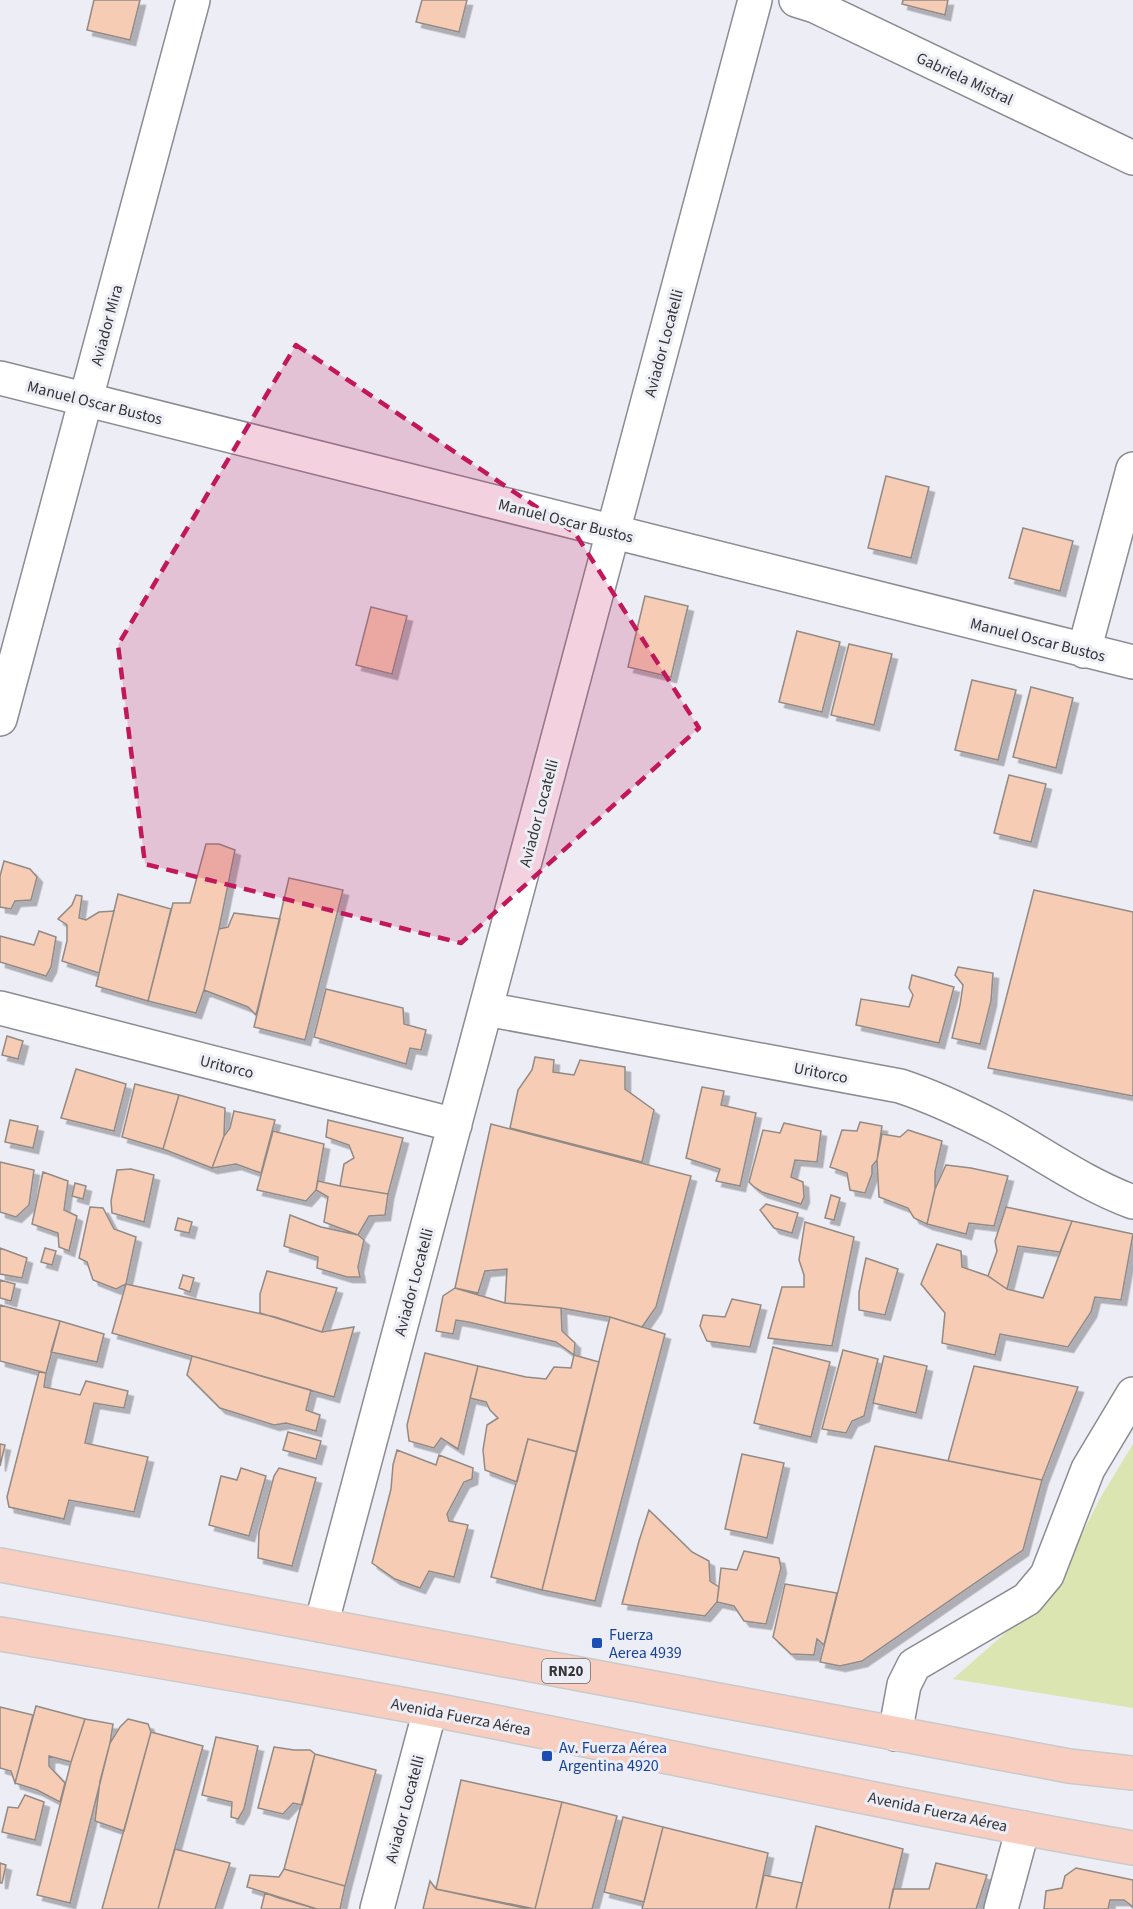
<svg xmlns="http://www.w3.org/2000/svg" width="1133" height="1909" viewBox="0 0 1133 1909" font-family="'Source Sans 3',sans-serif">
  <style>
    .green { fill: #dae5b1 }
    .building { fill: #f6ccb5; stroke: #918a86; stroke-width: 1.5; filter: url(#shadow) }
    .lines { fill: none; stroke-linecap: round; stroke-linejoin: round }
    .minor-casing { stroke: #8b8b93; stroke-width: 36 }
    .major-casing { stroke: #cacacb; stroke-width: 36 }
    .minor { stroke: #fff; stroke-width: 33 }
    .major { stroke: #f7cec0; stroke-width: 33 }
    .marked { fill: #c2185b; fill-opacity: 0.2; stroke: #c2185b; stroke-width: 4.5; stroke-dasharray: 12 8; stroke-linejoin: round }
    .transit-dot { fill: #1a4fb4; stroke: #ededf5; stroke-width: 2 }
    .labels { text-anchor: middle; stroke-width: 6; stroke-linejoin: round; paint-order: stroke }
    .shield { fill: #ededf5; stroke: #6c6c70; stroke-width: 1.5 }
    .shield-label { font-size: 15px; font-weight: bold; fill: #343437 }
    .street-label { font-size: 16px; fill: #343437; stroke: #ededf5 }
    .transit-label { font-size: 16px; fill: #164399; stroke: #ededf5; text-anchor: start }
  </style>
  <defs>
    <filter id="shadow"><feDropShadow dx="5.5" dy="5.5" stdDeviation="0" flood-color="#0004"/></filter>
  </defs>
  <rect width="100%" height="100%" fill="#ededf5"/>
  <path class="green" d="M1133 1444V1708L953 1679 1055 1589 1099 1500Z"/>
  <path class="building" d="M94 0H140L130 40 87 30Z
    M422 0H467L459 32 416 22Z
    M903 0H948L945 15 902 4Z
    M886 476 929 487 911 558 868 548Z
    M1023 528 1073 541 1060 591 1009 578Z
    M645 596 688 606 671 677 628 667Z
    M371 607 407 616 392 674 356 665Z
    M797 631 840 642 822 712 779 702Z
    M849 644 892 654 874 725 831 715Z
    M972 680 1016 690 998 760 955 750Z
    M1031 687 1073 698 1056 768 1013 757Z
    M1009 775 1046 784 1031 842 994 833Z
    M206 844H219L235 850 219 929 204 990 196 1013 148 1001 173 903H190Z
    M4 861 30 869 37 877 31 900 15 901 11 909 0 907V876Z
    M289 878 343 890 305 1040 254 1027Z
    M1034 890 1133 912V1096L988 1068Z
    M118 894 171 909 148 1001 96 986Z
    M76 895 82 896 79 918 86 920 99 912 114 911 99 973 62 961 67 941V925L58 919 72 905Z
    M234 913 280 919 256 1015 248 1007 204 990 219 929 228 927Z
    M39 931 56 937 51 967 46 976 0 962V936L34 945Z
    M958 967 993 973 991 1001 980 1044 952 1038 960 1005 963 985 955 975Z
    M912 975 954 987 939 1043 856 1025 861 999 909 1007 913 995 909 988Z
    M326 989 403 1008 404 1024 426 1030 421 1050 410 1048 406 1064 314 1037Z
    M7 1036 23 1041 18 1059 2 1055Z
    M535 1057 554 1060 553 1072 574 1075 580 1060 625 1067V1089L654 1110 642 1162 510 1128 518 1090 532 1070Z
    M76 1069 126 1084 114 1131 61 1118Z
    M135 1084 179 1095 163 1149 122 1137Z
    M702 1087 724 1091 721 1105 756 1113 740 1186 716 1181 720 1169 686 1158Z
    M179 1095 225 1108 224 1136 212 1168 163 1149Z
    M234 1111 275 1120 261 1173 236 1164 212 1168 224 1136 230 1128Z
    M10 1120 38 1126 33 1148 5 1142Z
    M328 1120 403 1138 388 1194 340 1186 344 1164 354 1158 349 1145 326 1137Z
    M860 1122 882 1126 877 1160 872 1166V1174L865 1193 850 1190 847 1173 830 1167 842 1130 857 1131Z
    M784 1123 821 1131 817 1162 795 1160 791 1177 803 1182 804 1197 801 1204 762 1192 754 1187 749 1182 763 1130 780 1133Z
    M491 1124 691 1176 656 1307 642 1327 610 1317 561 1308 505 1303 507 1269 485 1271 478 1293 455 1288Z
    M908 1130 942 1141 935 1172V1189L927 1224 914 1218 908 1208 879 1197 877 1160 882 1134 900 1137Z
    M273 1131 324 1144 316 1190 306 1201 257 1190Z
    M0 1162 34 1170 29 1205 16 1217 0 1212Z
    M946 1165 971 1168 1008 1176 994 1226 969 1223 966 1234 927 1224 935 1189Z
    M131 1169 154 1175 144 1222 112 1213 111 1201 117 1170Z
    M43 1172 68 1181 64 1210 77 1216 69 1251 59 1247 58 1233 32 1224Z
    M318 1181 340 1186 388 1194 385 1215 369 1216 358 1235 324 1222 328 1197 316 1190Z
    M75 1183 86 1186 83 1199 72 1196Z
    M831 1195 840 1198 834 1220 825 1218Z
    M766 1204 798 1213 792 1233 774 1228 760 1210Z
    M90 1207 103 1208 114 1229 136 1237 126 1284 116 1289 93 1280 87 1262 79 1258Z
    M1006 1207 1072 1221 1060 1252 1018 1246 1007 1289 988 1276 997 1251 995 1241Z
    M290 1215 321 1227 358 1235 364 1240 358 1267 360 1277H347L317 1268 318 1257 284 1246Z
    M178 1218 192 1222 189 1233 175 1230Z
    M1072 1221 1133 1234 1121 1300 1095 1297 1091 1312 1068 1347 1000 1334 995 1355 942 1343 945 1313 921 1284 937 1244 961 1251 962 1267 988 1276 1007 1289 1043 1298Z
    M805 1222 854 1237 832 1346 768 1338 782 1287H804V1275L799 1260Z
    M0 1248 27 1258 22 1278 0 1274Z
    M45 1248 56 1251 52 1265 41 1262Z
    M866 1258 898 1269 885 1315 859 1310V1292Z
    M267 1271 337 1288 322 1332 260 1313V1294Z
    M183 1275 194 1278 190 1292 179 1288Z
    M0 1280 15 1284 11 1301 0 1298Z
    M126 1284 275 1317 322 1332 354 1327 334 1397 112 1333Z
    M455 1288 505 1303 561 1308 562 1331 575 1343 574 1355 556 1342 468 1322 456 1320 453 1334 436 1331 443 1296Z
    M732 1299 761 1305 750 1347 707 1341 700 1326 703 1315 725 1317Z
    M0 1305 60 1321 46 1373 0 1361Z
    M610 1317 665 1334 595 1601 542 1590Z
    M60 1321 104 1334 97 1362 51 1352Z
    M773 1347 830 1362 811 1437 754 1423Z
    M843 1350 878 1359 864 1416 852 1421 846 1433 822 1429Z
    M425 1353 478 1366 458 1449 441 1438 434 1448 409 1441 407 1425Z
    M574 1355 599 1362 577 1452 528 1439 517 1482 485 1470 483 1450 487 1425 498 1418 490 1410 486 1402 470 1398 478 1366 526 1377 546 1379 554 1367 571 1368Z
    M192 1356 311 1390 306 1410 320 1415 316 1431 286 1423 274 1425 220 1408 187 1375Z
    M884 1356 927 1366 916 1413 873 1403Z
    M974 1366 1078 1387 1042 1480 948 1461Z
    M39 1372 46 1373 44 1387 80 1395 86 1381 128 1391 124 1408 94 1403 85 1443 148 1457 134 1512 69 1500 64 1519 9 1507 7 1497Z
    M288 1432 321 1441 316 1459 283 1450Z
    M528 1439 577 1452 542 1590 491 1577Z
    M0 1444 5 1445 0 1466Z
    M875 1446 1042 1480 1023 1550 862 1661 840 1666 820 1662Z
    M397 1450 436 1465 439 1455 473 1468 472 1479 464 1482 447 1514 449 1521 468 1525 454 1577 429 1571 420 1588 395 1579 372 1563 391 1489 393 1465Z
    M742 1454 784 1463 767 1538 725 1529Z
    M241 1468 266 1476 249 1536 209 1525 221 1476 237 1480Z
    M279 1468 316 1478 292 1566 258 1558 259 1532 274 1476Z
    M649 1510 692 1552 709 1561 710 1581 719 1587 717 1602 705 1616 622 1604 639 1541Z
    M744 1551 779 1558 781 1568 766 1624 744 1621 734 1606 717 1602 721 1568 737 1570Z
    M785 1584 837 1593 824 1645 817 1639 814 1655 791 1654 773 1637Z
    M36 1706 85 1719 71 1762 49 1756V1766L65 1783 60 1802 37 1790 15 1783Z
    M0 1707 33 1715 15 1783 11 1771 0 1768Z
    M85 1719 113 1724 110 1743 70 1903 37 1895 71 1762Z
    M128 1719 148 1724 151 1732 124 1831 95 1821 100 1781 110 1743 120 1727Z
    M151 1732 203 1746 158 1909H102Z
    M216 1737 258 1746 244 1809 238 1819 231 1817 232 1802 202 1795Z
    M274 1747 294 1750H310L315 1754 302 1805 293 1803 283 1814 258 1808Z
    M315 1754 376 1770 345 1886 284 1869Z
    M461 1780 562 1802 535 1909 436 1889Z
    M25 1795 44 1802 35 1840 2 1832 8 1807 18 1808Z
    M562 1802 617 1816 592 1909H535Z
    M623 1817 663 1827 644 1902 604 1892Z
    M816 1826 903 1849 889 1909H796Z
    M663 1827 768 1853 756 1909H642Z
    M175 1849 230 1863 215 1909H158Z
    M0 1863 6 1865 2 1883H0Z
    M936 1863 987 1875 976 1909H889L893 1889H929Z
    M1076 1868 1133 1880V1907L1124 1900H1110L1108 1909H1044L1046 1891 1062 1888 1065 1876Z
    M284 1869 345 1886 340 1909H317L247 1887 250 1875 279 1877Z
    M764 1875 802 1883 796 1909H756Z
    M430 1881 436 1889 529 1909H423Z
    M265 1893 279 1898 317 1909H261Z"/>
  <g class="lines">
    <g class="minor-casing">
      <path id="minor" d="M796 0 815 6 1133 158
        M0 378 1133 662
        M1084 651 1133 469
        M0 719 193 0
        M0 1008 455 1125
        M486 1009 900 1086C934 1097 965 1112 996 1128 1042 1153 1084 1184 1133 1202
        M321 1625 755 0
        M895 1734 904 1685 914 1665 1027 1599 1047 1575 1088 1469 1133 1394
        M377 1909 430 1710
        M1001 1909 1023 1828"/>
    </g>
    <g class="major-casing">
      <path id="major" d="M0 1565 1069 1766 1133 1773
        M0 1634C145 1659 290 1683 434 1710 667 1755 899 1807 1133 1848"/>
    </g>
    <use href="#minor" class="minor"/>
    <use href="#major" class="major"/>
  </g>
  <path class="marked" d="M296 345 575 533 699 728 461 943 145 864 118 645Z"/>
  <g class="transit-dot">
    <rect x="591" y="1637" width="12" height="12" rx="3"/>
    <rect x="541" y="1750" width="12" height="12" rx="3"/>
  </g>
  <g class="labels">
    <rect class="shield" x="542" y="1659" width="48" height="24" rx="4.5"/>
    <g class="shield-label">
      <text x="566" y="1676">RN20</text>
    </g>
    <g class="street-label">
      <text transform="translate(965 78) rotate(25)" y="6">Gabriela Mistral</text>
      <text transform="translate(106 325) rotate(-75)" y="6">Aviador Mira</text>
      <text transform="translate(663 343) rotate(-75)" y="6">Aviador Locatelli</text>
      <text transform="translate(95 402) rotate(14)" y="6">Manuel Oscar Bustos</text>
      <text transform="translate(566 520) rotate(14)" y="6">Manuel Oscar Bustos</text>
      <text transform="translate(1038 639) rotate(14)" y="6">Manuel Oscar Bustos</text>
      <text transform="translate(538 813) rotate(-75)" y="6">Aviador Locatelli</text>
      <text transform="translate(227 1066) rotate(14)" y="6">Uritorco</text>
      <text transform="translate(821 1072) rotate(11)" y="6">Uritorco</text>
      <text transform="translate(413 1282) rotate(-75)" y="6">Aviador Locatelli</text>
      <text transform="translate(461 1716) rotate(11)" y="6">Avenida Fuerza Aérea</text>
      <text transform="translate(404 1809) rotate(-75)" y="6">Aviador Locatelli</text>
      <text transform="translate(938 1811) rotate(12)" y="6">Avenida Fuerza Aérea</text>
    </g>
    <g class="transit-label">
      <text x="609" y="1640">Fuerza<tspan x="609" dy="18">Aerea 4939</tspan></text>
      <text x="559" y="1753">Av. Fuerza Aérea<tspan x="559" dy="18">Argentina 4920</tspan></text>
    </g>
  </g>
</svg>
